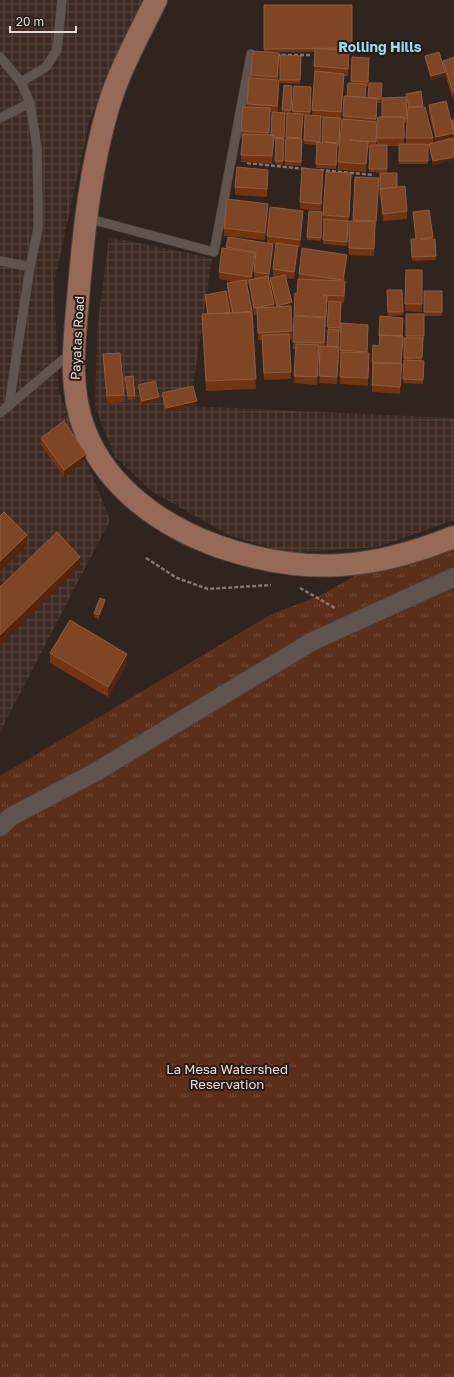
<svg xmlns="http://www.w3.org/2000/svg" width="454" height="1377" viewBox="0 0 454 1377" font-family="'Golos Text',sans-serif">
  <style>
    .industrial { fill: url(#industrial-grid) }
    .park { fill: url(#park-tufts) }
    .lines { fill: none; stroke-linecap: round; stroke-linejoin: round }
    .service-casing { stroke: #4c423d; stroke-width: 10 }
    .minor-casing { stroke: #4c423d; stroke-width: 20 }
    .primary-casing { stroke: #4c423d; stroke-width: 24 }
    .path { stroke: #817773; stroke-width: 2.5; stroke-dasharray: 4 2; stroke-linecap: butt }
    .service { stroke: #61534d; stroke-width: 9 }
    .minor { stroke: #61534d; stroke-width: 18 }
    .primary { stroke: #966a57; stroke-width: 22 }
    .wall { fill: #733411; fill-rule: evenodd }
    .shaded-wall { fill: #53260e }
    .building { fill: #7f4626; stroke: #8e5d41 }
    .labels { text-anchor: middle; stroke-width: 4; stroke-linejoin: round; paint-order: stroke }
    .street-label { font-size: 13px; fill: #e1d9d5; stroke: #261a15 }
    .park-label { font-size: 13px; fill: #f2dcd3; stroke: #261a15 }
    .neighbourhood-label { font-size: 14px; font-weight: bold; fill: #96ddf8; stroke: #261a15 }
  </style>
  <defs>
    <pattern id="industrial-grid" width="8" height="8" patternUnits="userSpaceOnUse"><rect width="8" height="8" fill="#3d2a22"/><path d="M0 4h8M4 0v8" fill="none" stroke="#594841"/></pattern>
    <pattern id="park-tufts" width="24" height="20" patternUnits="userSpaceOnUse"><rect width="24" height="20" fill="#5c2f1a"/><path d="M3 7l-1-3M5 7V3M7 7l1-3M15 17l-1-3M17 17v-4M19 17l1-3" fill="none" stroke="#734d3a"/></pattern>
  </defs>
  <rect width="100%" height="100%" fill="#30241f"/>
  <path class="industrial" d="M0 0H148L90 118 54 284 59 392 110 520 0 732Z
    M109 237 212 258 190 406 454 418V520L378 547 286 553 229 535 151 491 114 456 95 406 97 330Z"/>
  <path class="park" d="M454 535V1377H0V776L270 615 321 595 381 561Z"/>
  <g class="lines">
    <g class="service-casing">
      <path id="service" d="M0 57 21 82 30 103 37 148 38 204V229L30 267 9 405
        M21 82 46 67 57 50 62 0
        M0 118 30 103
        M86 218 214 252 251 54
        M0 261 30 267
        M0 413 72 352"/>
    </g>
    <g class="minor-casing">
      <path id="minor" d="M0 827 12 816 94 773 313 641 454 577"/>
    </g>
    <g class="primary-casing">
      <path id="primary" d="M156 0C139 35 119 70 108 108 91 166 84 228 79 288 75 336 67 386 85 431 108 489 163 527 220 547 305 576 372 570 454 537"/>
    </g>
    <path class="path" d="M276 55H311
      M247 163 305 169
      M320 170 374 175
      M146 558 177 578 208 589 271 585
      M300 588 335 608"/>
    <use href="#service" class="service"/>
    <use href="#minor" class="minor"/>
    <use href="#primary" class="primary"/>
  </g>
  <path class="wall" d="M264 5H352V52H349L348 76H344L339 147H337L336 169 316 168 317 145 304 144 305 115H303L301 166 285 165 287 114H285L283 165 275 164 276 141H274L272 164 241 162 242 138H241V131L247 107 249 78H251L253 51 264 52ZM273 52H315L314 66V74H315L312 116H310L311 87 294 86 292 114H291L292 86 284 85 282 113 278 112 279 87 278 80 279 60ZM270 112H272L271 135H269ZM321 118H323L322 143H320Z
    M280 55 301 56 300 84 280 83Z
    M425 56 443 65V61L454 57 453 100 445 75V76L431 80 425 60Z
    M352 57 369 58 368 86H366L365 98H368L382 87 381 103H377L376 122H377L382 117 406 97 407 123H404V144H406L408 108 406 94 423 107 433 138V143L436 142 429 113V105L451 122 454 120 453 140 454 160 433 165 429 146H428V164H399V146H387V173L369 172 370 148H368L366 172 338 170V162L343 119 344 96H347L351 83ZM377 131V145H376Z
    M380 173 397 187 407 211V219L383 221 380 194Z
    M268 177 267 197 235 195V187Z
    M323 177 321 211 300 209V202Z
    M355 177 379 185 376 228H375L374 256 349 255V221H353Z
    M351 181 347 246 323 244 324 223H323V215Z
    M268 211 265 240 224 236V228Z
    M322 212 321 241 307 240V237Z
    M413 212 433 237V239H435L436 260 412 261 411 239H416Z
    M303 218 300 247H298V254L294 279 286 278 292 306H291L292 339H289L291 379 264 380 262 340H258L257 315H254L249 284H247L252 311 256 389 206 391 202 324V314H207L205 298V295L230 313H231L227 290V283L234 282 219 279V272L226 247 267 243V236ZM269 244H276L273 269V276L277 277 270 278V282L276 307H274V304L269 279 273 251ZM255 259 254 279H252Z
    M347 262 344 281 345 289 344 303H341L340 332H339L338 347 339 354 337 384 319 383 320 350H319L317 385 294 383 296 349H293V342L295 293 297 294 299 274ZM327 303H329L327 346H325Z
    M406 270H422V312L405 311Z
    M387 290H402L403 315 388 316Z
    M424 291H442V316H424V340H423L422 361H424L423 384 403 383 404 360V338H406V314H424Z
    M368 332 367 353 369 361 368 386 340 384 341 358H340V350Z
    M379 336H403L400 394 372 392V362L379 346 380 340H379Z
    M103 354 124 395V402L107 404 103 361Z
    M125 377 135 396V399L128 400Z
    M138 385 159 400 142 405 138 388Z
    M162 393 197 405 166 412 162 397Z
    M41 438 86 461 64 477 41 445Z
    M105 603 99 619 94 617V613Z
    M50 653 127 664 108 697 50 663Z"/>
  <path class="shaded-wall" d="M445 72V76L431 80V76Z
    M344 74V81L341 120V112Z
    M453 92H454V99L453 100Z
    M454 133V140L436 144V137Z
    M368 142V149L366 172V164Z
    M454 157V160L433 165V161Z
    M323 170V177L321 211V204Z
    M351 173V181L349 224V217Z
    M268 204V211L265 240V233Z
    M303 211V218L300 247V240Z
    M273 244V251L269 281V274Z
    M298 246V254L294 279V272Z
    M255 253V261L251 285V277Z
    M347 255V262L343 287V280Z
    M292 302V306L277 310V306Z
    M159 397V400L142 405V401Z
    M197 401V405L166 412V408Z
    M86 454V461L64 477V470Z
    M27 535V545L0 571V561Z
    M80 557V567L0 645V635Z
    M105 600V603L99 619V615Z
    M127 654V664L108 697V687Z"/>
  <path class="building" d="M264 5H352V48L264 49Z
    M315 48 349 51 348 69 314 66Z
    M253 51 279 53 277 77 251 75Z
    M439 52 445 72 431 76 425 56Z
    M280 55 301 56 300 80H280Z
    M352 57 369 58 368 82 351 81Z
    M454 57V92H453L443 61Z
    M315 71 344 74 341 112 312 110Z
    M249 78 279 80 277 106 247 104Z
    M348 83 366 84 365 98 347 96Z
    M369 83H382L381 99 368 98Z
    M284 85 292 86 291 110H282Z
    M294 86 311 87 310 112 292 111Z
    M421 91 423 106 409 107 406 94Z
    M344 96 377 98 376 119 343 116Z
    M406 97 407 119H404V117H382V98Z
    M446 101 454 133 436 137 429 105Z
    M243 107 270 108 269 133 241 131Z
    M408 107H425L433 138H406Z
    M272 112 285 113 284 138 274 137V135H271Z
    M287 113 303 114 301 138 286 137Z
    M305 115 321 116 320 142 304 140Z
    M323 117 340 118 339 143 325 142 337 144 336 165 316 164 317 142 322 143Z
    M378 117H404V138H377V124L376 142 350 140 368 142 366 164 338 162 342 119 377 122Z
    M451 120H454V135V133Z
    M243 134 274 135 272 156 241 155Z
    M276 138 284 139 283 161H275Z
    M286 138 302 139 301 162 285 161Z
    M453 138 454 143V157L433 161 429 144Z
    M399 144H428V161H399Z
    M370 145H387V169H369Z
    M237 167 268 170 267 189 235 187Z
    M302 168 323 170 321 204 300 202Z
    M326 172 351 173 349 217 323 215Z
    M380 173H397V187L380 189V190Z
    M355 177 379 178 376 221 353 220Z
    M405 186 407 211 383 214 380 189Z
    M227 199 268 204 265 233 224 228Z
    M270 207 303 211 300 240 267 236Z
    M429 210 433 237 420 239H435L436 256 412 257 411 239H416L413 212Z
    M309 211 322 212 321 238 307 237Z
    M324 219 348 221 347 242 323 240Z
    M349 221 375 222 374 249 349 248Z
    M228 237 273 244 269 274 254 272 256 252 226 247Z
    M276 243 298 246 294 272 273 269Z
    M222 248 255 253 251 277 219 272Z
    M302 248 347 255 343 280 299 274Z
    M406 270H422V304H405Z
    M285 275 292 302 277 306 270 278Z
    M268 276 274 304 254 308 249 280Z
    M298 279 345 281 344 296 323 295 327 296 326 317 294 315 295 293 297 294Z
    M246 280 252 311 245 312 233 313 227 283Z
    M387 290H402L403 312H388Z
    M226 291 230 313 208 314 205 295Z
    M424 291H442V312H424Z
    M329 301 341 302 340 328 327 327Z
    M291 306 292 331 258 333 257 308Z
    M252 312 256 379 206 381 202 314Z
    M406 314H424V336H406Z
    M294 316 325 318 324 343 293 342Z
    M380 316 403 318 402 336 380 335V336H379Z
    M341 323 368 325 367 352 340 350Z
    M328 329 339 330 338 347 327 346Z
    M289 334 291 372 264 373 262 335Z
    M380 335 403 336 401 363 372 362 373 345 379 346Z
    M404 338H423L422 358H404Z
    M296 344 319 345 317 377 294 376Z
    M320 346 339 347 337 377 319 376Z
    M341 352 369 353 368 378 340 377Z
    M120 353 124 395 107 396 103 354Z
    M404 360 424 361 423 380 403 379Z
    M373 363 402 364 400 387 372 385Z
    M133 376 135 396H128L125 377Z
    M155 381 159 397 142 401 138 385Z
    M193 386 197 401 166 408 162 393Z
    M64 421 86 454 64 470 41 438Z
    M4 512 27 535 0 561V516Z
    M57 532 80 557 0 635V587Z
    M100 598 105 600 99 615 94 613Z
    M70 620 127 654 108 687 50 653Z"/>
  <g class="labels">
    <g class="street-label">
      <text transform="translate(77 338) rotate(-87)" y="5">Payatas Road</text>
    </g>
    <g class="park-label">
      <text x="227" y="1074">La Mesa Watershed<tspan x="227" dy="15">Reservation</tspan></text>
    </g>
    <g class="neighbourhood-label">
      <text x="380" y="52">Rolling Hills</text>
    </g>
  </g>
  <path d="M10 26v6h66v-6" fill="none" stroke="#e1d9d5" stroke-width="2"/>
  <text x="16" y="26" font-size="12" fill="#e1d9d5" stroke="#261a15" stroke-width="3" paint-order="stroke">20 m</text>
</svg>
